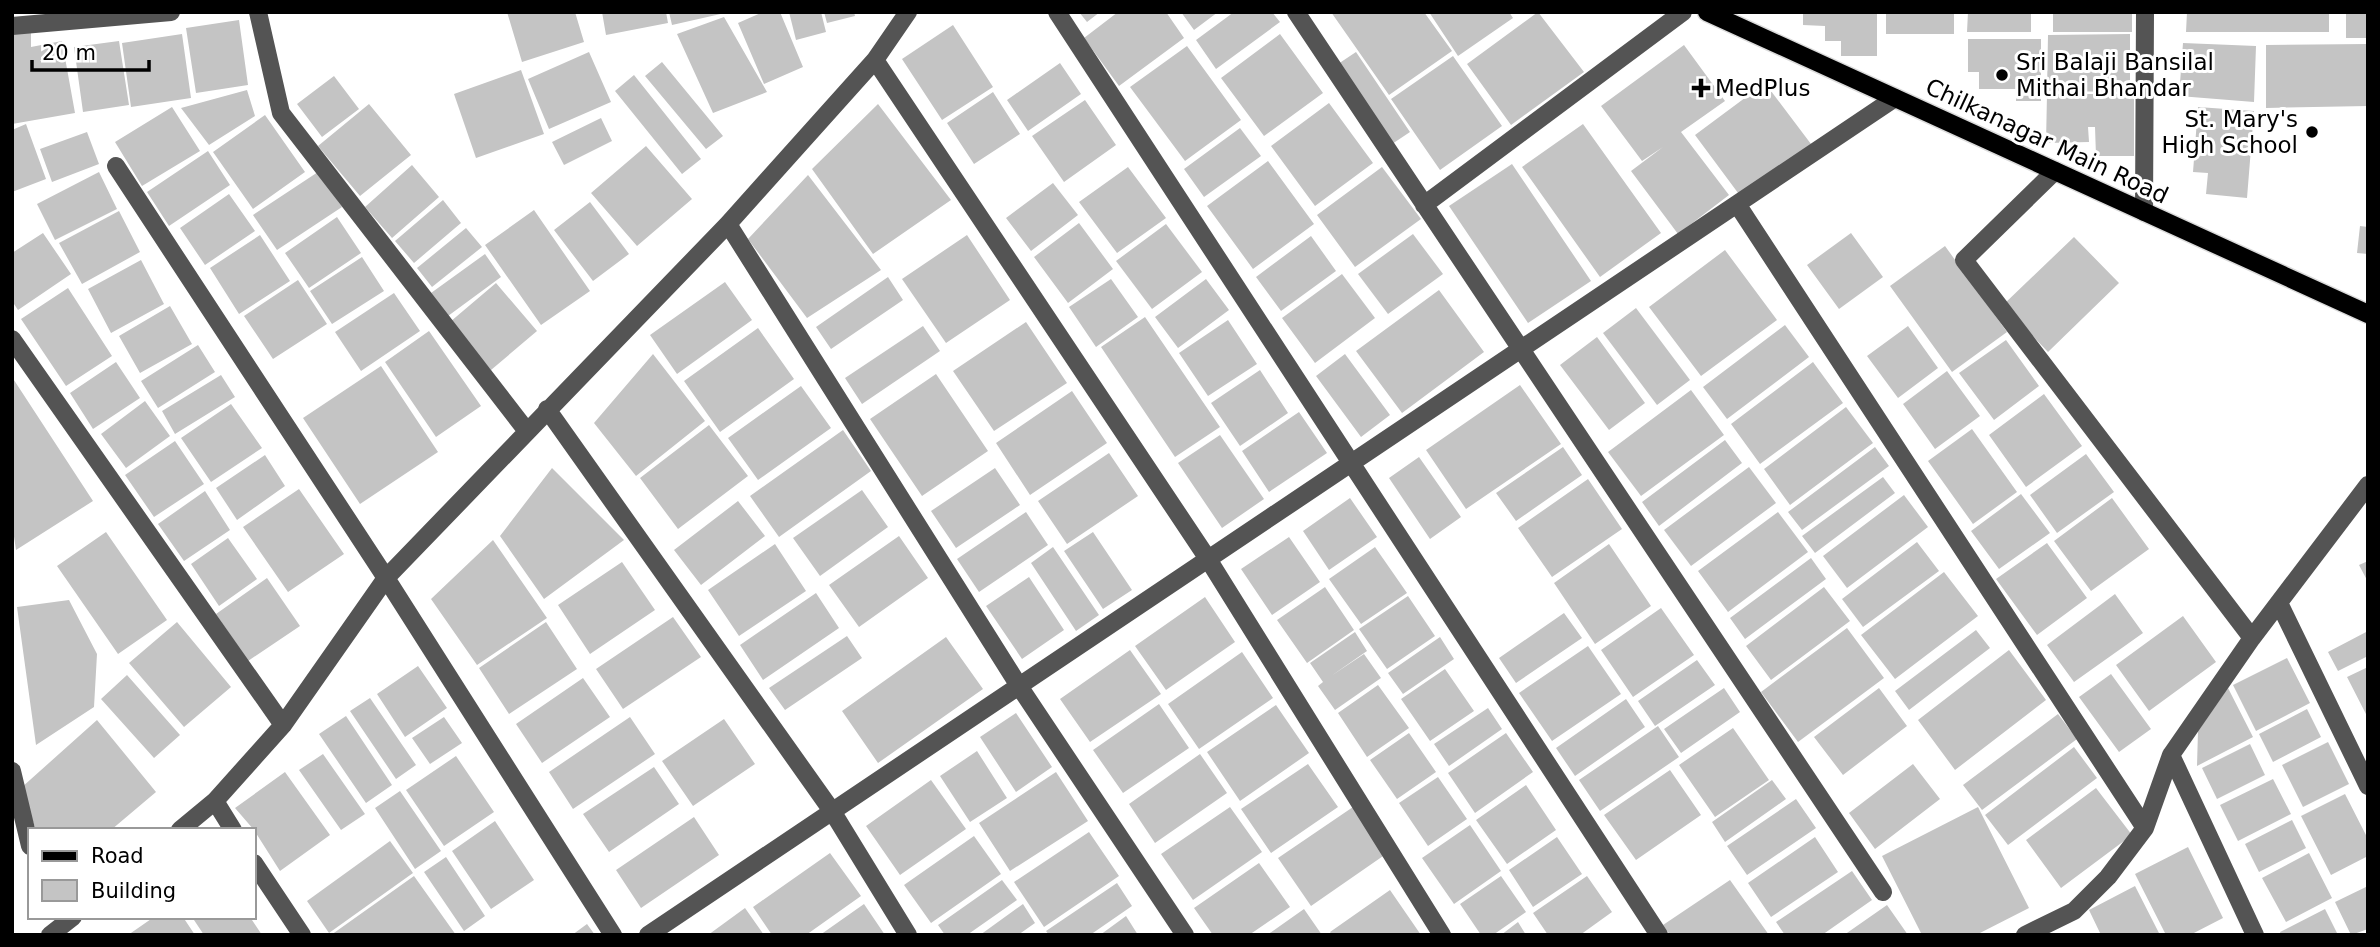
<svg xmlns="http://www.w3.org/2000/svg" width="2380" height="947" viewBox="0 0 2380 947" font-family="'DejaVu Sans',sans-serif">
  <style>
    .building { fill: #c4c4c4 }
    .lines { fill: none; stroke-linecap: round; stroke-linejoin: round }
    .major-casing { stroke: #dbdbdb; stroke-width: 21 }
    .minor { stroke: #545454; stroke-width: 18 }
    .major { stroke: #000; stroke-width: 18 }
    .poi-dot { fill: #000; stroke: #fff; stroke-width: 2.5 }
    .labels { text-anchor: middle; stroke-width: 6; stroke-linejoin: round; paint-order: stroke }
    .poi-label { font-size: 23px; fill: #000; stroke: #fff; text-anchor: start }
    .street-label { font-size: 23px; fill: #000; stroke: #fff }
  </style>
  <rect width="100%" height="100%" fill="#fff"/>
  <path class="building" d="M507 12H575L584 42 522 62Z
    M602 12H666L668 23 606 35Z
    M669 12H725V13L672 25Z
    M763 12H780L803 67 764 84 738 23Z
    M789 12H821L826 32 796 40Z
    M824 12H854L855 16 827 23Z
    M1079 12H1100L1087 22Z
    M1118 12H1166L1184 38 1119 86 1084 38Z
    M1181 12H1218L1194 30Z
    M1234 12H1272L1280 22 1216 69 1196 40Z
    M1331 12H1424L1452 51 1389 95Z
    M1429 12H1509L1513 18 1458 56Z
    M1538 12 1584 72 1511 125 1467 64Z
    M1803 12H1877V56H1841V41H1825V26L1803 25Z
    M1886 12H1954V34H1886Z
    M1968 12H2031V32H1967Z
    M2053 12H2132V32H2053Z
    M2187 12H2329V32H2186Z
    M2346 12H2368V38H2346Z
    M724 17 767 92 713 113 677 34Z
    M239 20 248 85 196 93 186 28Z
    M953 25 993 87 942 120 902 59Z
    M31 26V47L62 41 75 113 12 124V28Z
    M182 34 191 98 131 107 122 43Z
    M1280 34 1323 93 1264 136 1221 78Z
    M2130 34V92L2047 91 2048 35Z
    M1968 39H2041V101H2016V89H1979V72H1968Z
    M119 41 129 105 83 112 74 47Z
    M2183 43 2256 46 2254 102 2179 96Z
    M2368 44V106L2266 108V45Z
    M1684 45 1725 101 1681 132 1729 195 1678 234 1631 171 1663 147 1642 161 1601 106Z
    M1187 46 1241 120 1185 161 1130 87Z
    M589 52 611 102 549 129 528 79Z
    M1356 52 1410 132 1392 144 1338 64Z
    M1453 56 1502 126 1440 170 1391 99Z
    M662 62 723 136 706 149 645 76Z
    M1060 63 1081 94 1028 131 1007 100Z
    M521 70 544 134 476 158 454 94Z
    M634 75 701 159 682 174 615 91Z
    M334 76 359 109 322 137 297 104Z
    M1765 83 1811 144 1741 197 1695 135Z
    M247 90 255 116 209 145 181 108Z
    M993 92 1020 134 974 164 947 123Z
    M2047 94H2134V156H2096L2095 127H2088L2089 142 2046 143Z
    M1085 100 1116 145 1064 182 1032 136Z
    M1329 103 1373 163 1315 206 1271 146Z
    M369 104 411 155 360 196 318 146Z
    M878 104 951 200 873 254 812 169Z
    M172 107 200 151 142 186 115 142Z
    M2198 107 2254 111 2247 198 2206 194 2208 173 2193 172Z
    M265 115 305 172 253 209 213 152Z
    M601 118 612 141 564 165 552 142Z
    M26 124 46 179 12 192V130Z
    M1583 124 1661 233 1600 277 1522 167Z
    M1240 128 1261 156 1204 197 1184 169Z
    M87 132 99 164 52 182 40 149Z
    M646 146 692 199 637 246 591 193Z
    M208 151 230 185 169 226 147 192Z
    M1268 161 1314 224 1253 269 1207 206Z
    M1512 164 1591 281 1528 323 1449 206Z
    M412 165 439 197 392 238 365 207Z
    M1128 167 1166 218 1117 253 1079 202Z
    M1382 167 1421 219 1355 267 1317 215Z
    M99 172 117 209 55 240 37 204Z
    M318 172 342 207 277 250 253 215Z
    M808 175 881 270 807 318 748 239Z
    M1053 183 1078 215 1031 251 1006 218Z
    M229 194 255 231 205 265 180 228Z
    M443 200 461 223 414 263 395 241Z
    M590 202 629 254 593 281 554 230Z
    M534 210 590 291 541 325 485 245Z
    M119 211 140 252 82 284 59 243Z
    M337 217 361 253 309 288 285 253Z
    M1079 223 1113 269 1068 303 1034 257Z
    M1166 224 1202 272 1152 309 1116 261Z
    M2360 226 2368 227V254L2357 253Z
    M466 228 482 247 432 287 417 268Z
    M43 233 71 274 18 310 12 301V253Z
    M1851 233 1883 277 1839 309 1807 265Z
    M1413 234 1443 274 1388 314 1358 274Z
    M260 235 290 281 239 314 210 268Z
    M967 235 1010 300 946 343 902 279Z
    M1311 236 1336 271 1281 311 1256 277Z
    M2074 237 2119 283 2048 352 2003 305Z
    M1945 246 2007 332 1952 372 1890 286Z
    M1725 250 1777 320 1701 376 1649 307Z
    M485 254 501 277 448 316 431 293Z
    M362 257 384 291 332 324 310 291Z
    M141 260 164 304 111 333 88 289Z
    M1342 274 1375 318 1315 363 1282 318Z
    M888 277 903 300 831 349 816 327Z
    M1111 279 1138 317 1096 347 1069 307Z
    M1206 279 1229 310 1178 348 1155 317Z
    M298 280 327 324 273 359 244 316Z
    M725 282 752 320 677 374 650 335Z
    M496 283 537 331 491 370 450 322Z
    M68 288 112 356 66 386 21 319Z
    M1439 290 1484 352 1402 413 1356 351Z
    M394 293 420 331 361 371 335 332Z
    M170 306 192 344 140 373 119 336Z
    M1636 308 1690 380 1657 405 1603 333Z
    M1145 317 1220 427 1175 457 1101 347Z
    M1228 320 1257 364 1208 396 1179 353Z
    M1026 322 1067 383 994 431 953 371Z
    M1785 325 1809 357 1727 419 1703 387Z
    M923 326 940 351 862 404 845 378Z
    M1908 326 1938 368 1898 398 1867 356Z
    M758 328 794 379 720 432 684 381Z
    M429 331 481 406 436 437 385 362Z
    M1597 337 1645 403 1609 430 1560 365Z
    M2006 340 2039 386 1994 420 1959 373Z
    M198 345 215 372 158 408 141 381Z
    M653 354 705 421 636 476 594 423Z
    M1345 354 1390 415 1361 437 1316 376Z
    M116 362 140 398 93 429 70 393Z
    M1813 362 1843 403 1760 464 1731 424Z
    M381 366 438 452 360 504 303 418Z
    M1260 370 1288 413 1240 446 1211 403Z
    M1947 371 1980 416 1935 449 1903 404Z
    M936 374 988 451 922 496 870 419Z
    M221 375 235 397 175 434 162 411Z
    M12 377 93 501 16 550 12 523Z
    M1520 385 1561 444 1466 509 1426 450Z
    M801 386 831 428 758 480 728 438Z
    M1691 390 1724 435 1641 496 1608 452Z
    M1072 391 1107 443 1030 495 996 443Z
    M2044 394 2082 446 2026 487 1989 435Z
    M145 401 170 436 126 468 101 434Z
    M231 404 262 448 211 482 181 438Z
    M1846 407 1873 443 1790 505 1764 469Z
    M1299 412 1327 453 1269 492 1242 451Z
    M709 425 748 476 678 529 640 478Z
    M1972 429 2017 492 1973 524 1928 461Z
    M843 430 871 471 779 537 750 496Z
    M1220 435 1264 499 1222 528 1178 463Z
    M1725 440 1742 463 1659 526 1642 502Z
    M175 441 204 484 154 517 125 475Z
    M1563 447 1582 475 1516 521 1496 493Z
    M1875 447 1889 466 1802 530 1788 512Z
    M1109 453 1138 496 1067 544 1038 501Z
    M2086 454 2114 492 2057 533 2030 495Z
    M265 455 285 486 237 520 216 488Z
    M1419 457 1461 517 1430 539 1389 478Z
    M1749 467 1776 503 1691 566 1664 530Z
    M552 468 624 540 544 599 500 536Z
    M995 468 1020 505 956 548 931 511Z
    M1883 477 1895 493 1815 553 1802 536Z
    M1588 479 1622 529 1552 577 1518 528Z
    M299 489 344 554 288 592 243 527Z
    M862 490 888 527 820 576 793 538Z
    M205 491 230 530 184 561 158 524Z
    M2021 494 2050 533 1999 569 1971 531Z
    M1904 495 1928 527 1847 588 1823 556Z
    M1350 498 1377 537 1329 570 1303 531Z
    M2112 498 2149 549 2091 591 2054 541Z
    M738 501 765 536 701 585 674 550Z
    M1026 512 1048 545 979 592 957 559Z
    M1778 512 1808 552 1728 612 1698 571Z
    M106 532 167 620 118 654 57 566Z
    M1093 532 1132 590 1103 609 1064 551Z
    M899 536 928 578 859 627 829 585Z
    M1289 537 1320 582 1272 615 1241 569Z
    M228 538 257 579 219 606 191 564Z
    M493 540 547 618 477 665 431 599Z
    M1917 542 1939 571 1863 627 1842 599Z
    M2047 543 2087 598 2037 635 1996 579Z
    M775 544 806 591 739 636 708 590Z
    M1609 544 1651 606 1595 644 1554 583Z
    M1053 547 1099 615 1076 631 1031 563Z
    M1375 547 1407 593 1361 624 1329 579Z
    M1811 558 1826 579 1745 639 1730 618Z
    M2368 561V582L2359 565Z
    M622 562 655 610 590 654 558 605Z
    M1944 572 1978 616 1895 679 1861 635Z
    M1029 577 1064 630 1022 659 986 606Z
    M267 578 300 626 248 661 216 614Z
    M1325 587 1354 630 1307 663 1277 620Z
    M1824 587 1850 621 1771 680 1746 646Z
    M816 593 839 628 763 680 740 645Z
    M2115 594 2143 633 2074 682 2047 645Z
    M1408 596 1435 636 1387 669 1359 629Z
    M1205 597 1235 642 1166 690 1135 646Z
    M69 600 97 654 94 707 36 745 17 607Z
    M1661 608 1694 655 1633 697 1601 650Z
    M1564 613 1582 638 1516 683 1499 658Z
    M2183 616 2216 662 2149 711 2116 665Z
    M673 617 701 657 623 709 596 669Z
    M177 622 231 687 184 727 129 663Z
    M546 622 577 669 509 714 479 668Z
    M1847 628 1884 678 1798 742 1761 692Z
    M1976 630 1990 648 1909 710 1895 691Z
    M2368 631V656L2338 671 2328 652Z
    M1355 632 1367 651 1331 676 1364 654 1381 678 1335 710 1318 686 1323 682 1310 663Z
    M847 636 862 658 785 710 769 688Z
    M946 637 983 689 878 763 842 711Z
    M1440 637 1454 659 1403 694 1388 673Z
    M1588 646 1621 694 1552 741 1519 693Z
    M1130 650 1161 694 1090 742 1060 699Z
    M2009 650 2046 700 1955 770 1918 720Z
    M1242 652 1273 698 1199 749 1168 704Z
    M2287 658 2310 703 2256 731 2233 685Z
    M1697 660 1715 685 1655 726 1638 701Z
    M418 666 447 708 405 737 377 694Z
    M2368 667V718L2347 677Z
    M1445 669 1474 711 1430 741 1401 699Z
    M2111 674 2151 729 2119 752 2079 697Z
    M127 675 180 735 154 758 101 699Z
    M583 678 610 717 542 763 516 724Z
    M1378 685 1409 728 1367 757 1338 713Z
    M1724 688 1740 712 1681 753 1664 729Z
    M1879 688 1907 726 1843 775 1814 737Z
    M2228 688 2253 737 2197 766 2198 731Z
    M370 698 416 765 396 779 350 711Z
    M1626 699 1645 727 1575 776 1556 748Z
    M1159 704 1189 748 1123 793 1093 750Z
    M1276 705 1309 753 1240 801 1207 752Z
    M1488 708 1502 729 1449 766 1434 744Z
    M2307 709 2321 737 2273 762 2259 734Z
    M1016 713 1052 767 1016 792 980 737Z
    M2058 714 2077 739 1982 810 1963 785Z
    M346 716 392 785 366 803 319 734Z
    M444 717 462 743 430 764 412 738Z
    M630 717 655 754 573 809 549 772Z
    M724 719 755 764 693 806 662 761Z
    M97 720 156 792 111 830H36L21 788Z
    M1658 726 1679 757 1600 811 1579 780Z
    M1733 728 1769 780 1715 817 1679 765Z
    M1409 733 1436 772 1397 799 1370 760Z
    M1506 733 1533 772 1475 813 1448 773Z
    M2328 742 2349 784 2303 807 2282 765Z
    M2250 744 2265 775 2217 799 2202 768Z
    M2074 747 2097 778 2008 845 1985 815Z
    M977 751 1007 798 970 822 940 776Z
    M323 754 365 814 341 830 299 770Z
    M1200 754 1227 793 1155 843 1129 804Z
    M456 756 494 812 444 846 406 790Z
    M1308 764 1338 807 1271 853 1241 809Z
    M1913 764 1940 799 1875 849 1849 813Z
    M654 767 679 804 609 852 583 814Z
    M1670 770 1701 815 1636 860 1604 815Z
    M285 772 330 835 280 871 254 830 235 808Z
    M1056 772 1088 821 1010 871 979 823Z
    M1438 777 1467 819 1428 846 1399 803Z
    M2273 779 2291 814 2238 841 2220 805Z
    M931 780 966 829 900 875 866 826Z
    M1772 780 1786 799 1725 842 1712 822Z
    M1526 785 1556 830 1507 864 1476 820Z
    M2096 788 2132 835 2061 888 2026 840Z
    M400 791 441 851 415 869 375 808Z
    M2345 794 2368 839V856L2331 875 2301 816Z
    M1796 799 1816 828 1747 875 1727 846Z
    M1230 807 1262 852 1193 900 1161 854Z
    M1353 807 1386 854 1311 906 1278 858Z
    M1978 807 2029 908 1976 935H1922L1882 856Z
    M694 817 719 855 641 908 616 870Z
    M2292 820 2306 848 2259 872 2245 844Z
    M495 821 534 880 491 909 452 851Z
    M1470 825 1501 871 1454 904 1422 858Z
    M1089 832 1119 876 1044 927 1014 882Z
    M974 836 1001 874 931 923 904 885Z
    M1557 837 1582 874 1533 907 1509 870Z
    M1815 837 1838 872 1771 917 1748 883Z
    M390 841 413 873 329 933 307 901Z
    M2188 847 2223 918 2190 935H2166L2135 874Z
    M830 853 861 896 806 935H772L753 907Z
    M2309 853 2332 898 2286 922 2262 878Z
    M446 857 485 916 464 931 424 872Z
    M1259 863 1290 907 1249 935H1213L1194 908Z
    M1852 871 1872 900 1822 935H1785L1776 922Z
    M414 876 456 935H331Z
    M1501 876 1526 912 1493 935H1481L1460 904Z
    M1587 876 1612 912 1580 935H1548L1533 913Z
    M1002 880 1017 900 967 935H945L938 925Z
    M1730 880 1769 935H1670L1663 925Z
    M1117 883 1132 906 1090 935H1049L1046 931Z
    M2135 886 2160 935H2101L2089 910Z
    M2368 886V929L2351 935 2335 902Z
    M1390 890 1421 935H1332L1330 932Z
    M864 904 885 935H820Z
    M1023 904 1035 923 1018 935H980Z
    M1887 905 1908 935H1844Z
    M745 908 764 935H708Z
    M1304 909 1322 935H1267Z
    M2325 909 2338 935H2281L2280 932Z
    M1126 916 1138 935H1100Z
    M154 917H183L195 935H128Z
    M192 917H250L262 935H204Z
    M1518 922 1526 935H1501Z
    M587 924 595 935H572Z"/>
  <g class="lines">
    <g class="major-casing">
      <path id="major" d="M1707 12 2368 314"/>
    </g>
    <path class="minor" d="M258 12 281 113 526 430
      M1057 12 1659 935
      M1296 12 1883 892
      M12 26 171 12
      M875 60 1208 559 1442 935
      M116 166 386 578 613 935
      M2055 171 1964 260 2252 638
      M1737 204 2145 828
      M1424 205 1683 12
      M2144 212 2145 12
      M728 224 1019 686 1185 935
      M12 339 283 725
      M547 409 832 811 908 935
      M2280 605 2368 786
      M2171 755 2255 935
      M12 771 30 846
      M215 801 233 830
      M180 830 215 801 283 725 386 578 728 224 875 60 908 12
      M254 863 302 935
      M50 935 73 917
      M648 935 1895 98
      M2025 935 2074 911 2108 877 2145 828 2171 755 2252 638 2368 485"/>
    <use href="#major" class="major"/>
  </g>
  <g class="poi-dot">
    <circle cx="2002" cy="75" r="7"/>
    <path d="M1697.5 77.5h7v7h7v7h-7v7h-7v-7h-7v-7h7z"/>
    <circle cx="2312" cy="132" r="7"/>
  </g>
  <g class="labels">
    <g class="poi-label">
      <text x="2016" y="70">Sri Balaji Bansilal<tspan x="2016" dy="26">Mithai Bhandar</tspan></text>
      <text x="1715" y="96">MedPlus</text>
      <text x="2298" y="127" text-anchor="end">St. Mary's<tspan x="2298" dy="26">High School</tspan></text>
    </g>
    <g class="street-label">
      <text transform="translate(2047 141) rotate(25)" y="8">Chilkanagar Main Road</text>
    </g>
  </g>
  <rect width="2380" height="947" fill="none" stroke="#000000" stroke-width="28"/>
  <rect x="28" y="828" width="228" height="91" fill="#ffffff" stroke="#999999" stroke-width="2"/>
  <rect x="42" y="851" width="35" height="10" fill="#000000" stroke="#999999" stroke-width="2"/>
  <text x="91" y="863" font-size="21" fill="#000000">Road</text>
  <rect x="42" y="880" width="35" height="21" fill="#c4c4c4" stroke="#999999" stroke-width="2"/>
  <text x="91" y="898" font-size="21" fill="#000000">Building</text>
  <path d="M32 60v10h117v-10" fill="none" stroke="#000000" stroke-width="3.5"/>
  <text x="42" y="60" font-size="21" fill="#000000" stroke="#ffffff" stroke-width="5" paint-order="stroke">20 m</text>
</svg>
